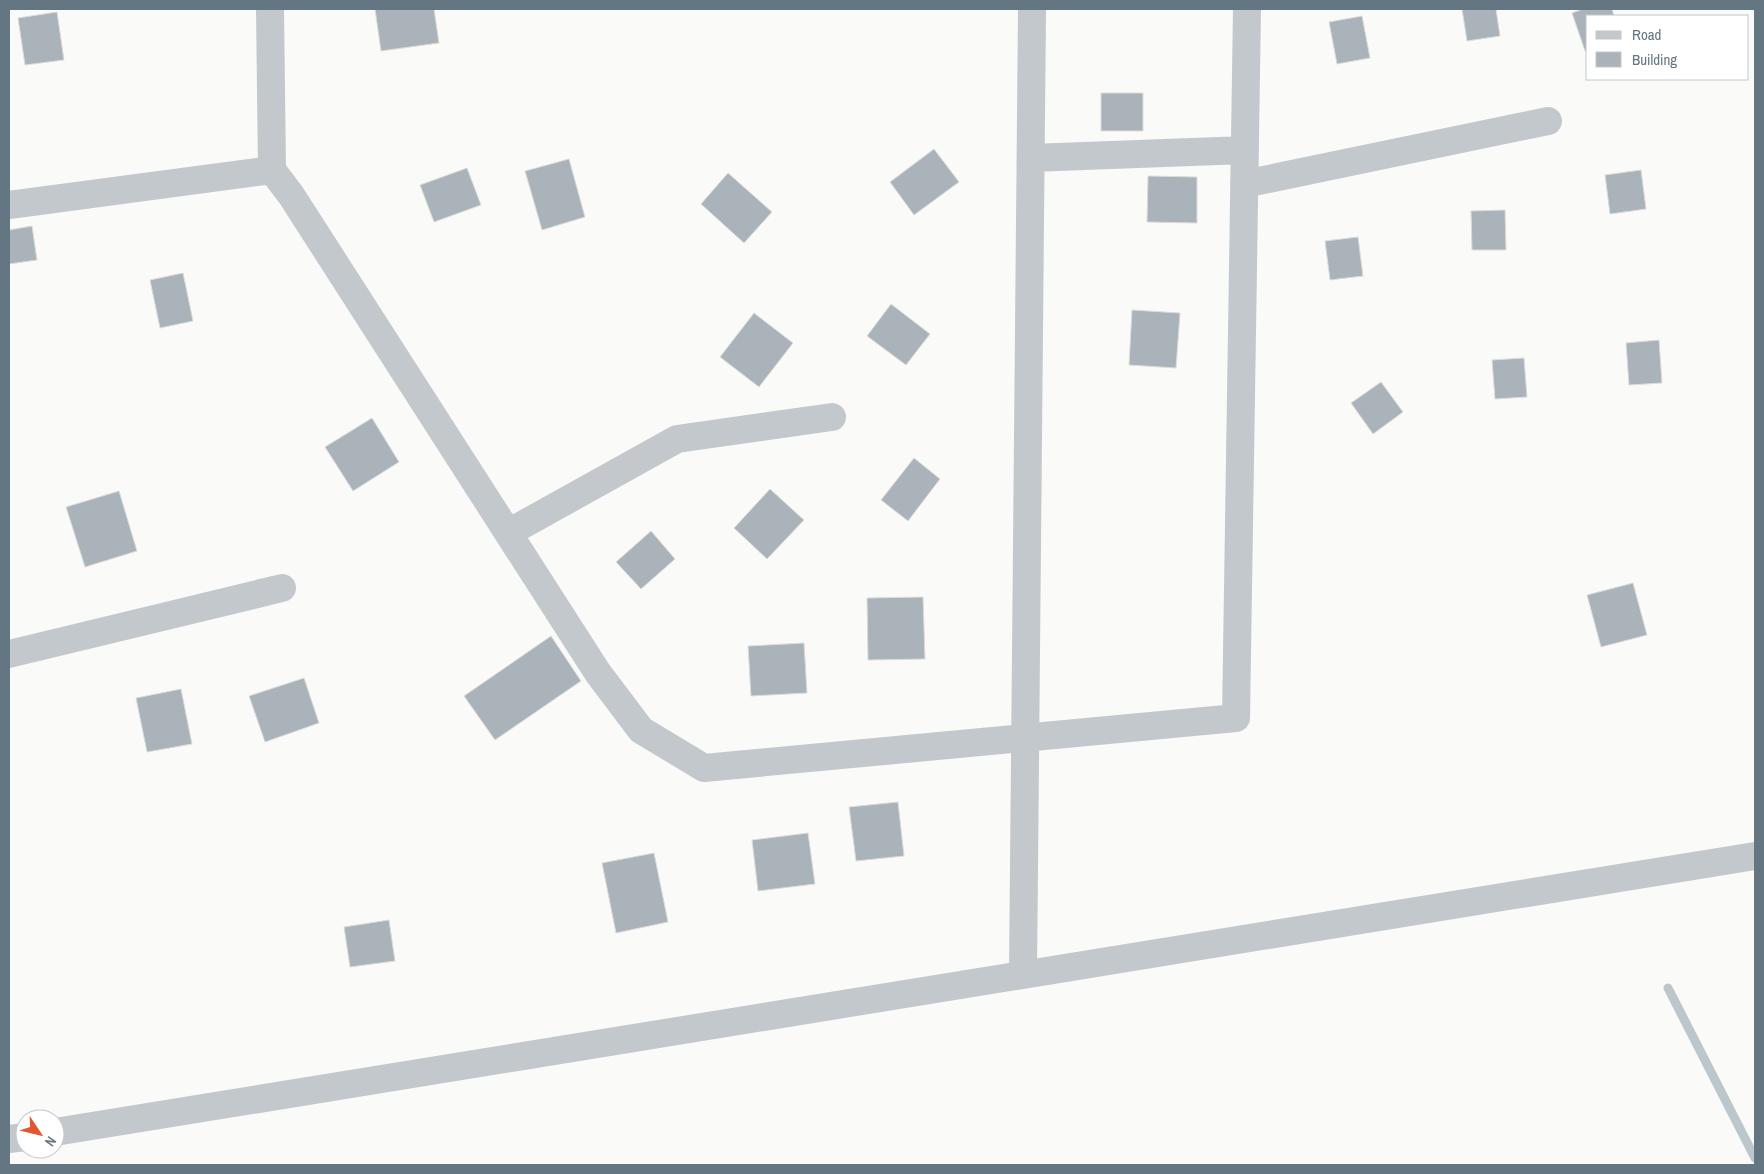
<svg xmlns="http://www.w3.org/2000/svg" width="1764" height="1174" viewBox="0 0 1764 1174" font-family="'Archivo Narrow',sans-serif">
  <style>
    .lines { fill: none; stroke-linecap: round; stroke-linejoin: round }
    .stream { stroke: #bbc7cb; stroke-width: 9 }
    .building { fill: #aab3b9; stroke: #dcdcda }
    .minor { stroke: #c3c8cc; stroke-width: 28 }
    .tertiary { stroke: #c3c8cc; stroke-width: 28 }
  </style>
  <rect width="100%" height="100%" fill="#fafaf8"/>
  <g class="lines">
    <path class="stream" d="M1668 988 1755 1158"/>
  </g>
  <path class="building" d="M375 9H434L439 43 381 51Z
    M1462 9H1496L1500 36 1467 41Z
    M1583 9H1612L1614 16H1588V50L1585 51 1572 13Z
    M57 12 64 60 25 65 18 18Z
    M1362 16 1370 58 1337 64 1329 22Z
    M1101 93H1143V131H1101Z
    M934 149 959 182 914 215 890 182Z
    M569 159 585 217 542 230 525 171Z
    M467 168 481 205 434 222 420 185Z
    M1641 170 1646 209 1610 214 1605 175Z
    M728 173 772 212 744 243 701 204Z
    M1148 176 1197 177V223L1147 222Z
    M1505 210 1506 250H1472L1471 211Z
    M32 226 37 260 9 264V230Z
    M1358 237 1363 276 1330 280 1325 241Z
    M183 273 193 321 160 328 150 280Z
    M891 304 930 334 906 365 867 336Z
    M1132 310 1180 313 1176 368 1129 365Z
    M754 313 793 343 759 387 720 357Z
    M1659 340 1662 383 1629 385 1626 343Z
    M1524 358 1527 397 1495 399 1492 360Z
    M1381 382 1403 412 1373 434 1351 403Z
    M372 418 399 462 353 491 325 447Z
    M914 458 940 479 908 521 881 500Z
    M770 489 804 520 767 559 734 528Z
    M119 491 137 551 85 567 66 507Z
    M651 531 675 559 641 589 616 562Z
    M1633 583 1647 635 1601 647 1587 595Z
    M923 597 925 659 868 660 867 598Z
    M551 636 581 681 495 740 464 696Z
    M804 643 807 693 751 696 748 646Z
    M304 678 319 723 265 742 249 696Z
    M181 689 192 744 147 752 136 698Z
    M898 802 904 856 856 861 849 807Z
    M808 833 815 884 758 891 752 840Z
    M654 853 668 922 616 933 602 863Z
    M389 920 395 961 350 967 344 927Z"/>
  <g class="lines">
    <path class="minor" d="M270 9 272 170 291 195 598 673 641 730 704 768 1236 718 1247 9
      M1031 158 1245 150
      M1244 184 1548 121
      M9 205 272 170
      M508 533 677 439 832 417
      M9 654 282 588
      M1023 974 1032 9"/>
    <path class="tertiary" d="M55 1132 1755 856
      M9 1139 25 1137"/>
  </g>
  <rect width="1764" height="1174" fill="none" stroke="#657683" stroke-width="20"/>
  <rect x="1586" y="15" width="162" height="65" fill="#ffffff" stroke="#c1c8cd"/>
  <rect x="1596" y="31" width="25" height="8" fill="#c3c8cc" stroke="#c1c8cd"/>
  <text x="1632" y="40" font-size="15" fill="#657683">Road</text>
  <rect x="1596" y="52" width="25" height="15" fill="#aab3b9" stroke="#c1c8cd"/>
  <text x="1632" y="65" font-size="15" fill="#657683">Building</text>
  <g transform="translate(40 1134) rotate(125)"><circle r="24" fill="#ffffff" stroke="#c1c8cd"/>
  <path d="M0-4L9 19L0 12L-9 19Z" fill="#e4572e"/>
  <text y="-8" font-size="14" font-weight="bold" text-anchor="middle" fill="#657683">N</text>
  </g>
</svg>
